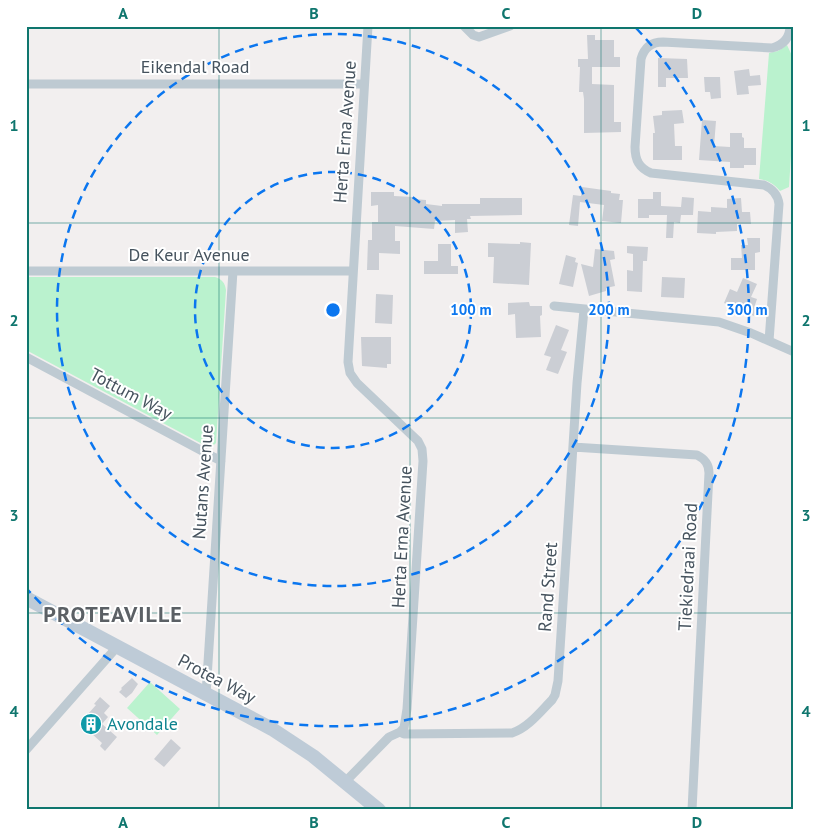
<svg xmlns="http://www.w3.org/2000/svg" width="820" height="836" viewBox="0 0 820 836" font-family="'PT Sans',sans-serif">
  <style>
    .green { fill: #baf2ce }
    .building { fill: #cbced4 }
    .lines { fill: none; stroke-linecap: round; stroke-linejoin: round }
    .street { stroke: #becad2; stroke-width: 9 }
    .secondary { stroke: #becbd7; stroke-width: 14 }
    .grid { fill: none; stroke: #0f766e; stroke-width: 1; stroke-opacity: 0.55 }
    .ring { fill: none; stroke: #0b76ef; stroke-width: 2.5; stroke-dasharray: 9 6 }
    .labels { text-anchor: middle; stroke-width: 4; stroke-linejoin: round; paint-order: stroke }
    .street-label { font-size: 18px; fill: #46535e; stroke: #fff }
    .culture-label { font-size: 18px; fill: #0d838f; stroke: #fff; text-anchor: start }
    .district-label { font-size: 22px; font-weight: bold; letter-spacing: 1px; fill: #5b6065; stroke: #fff }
    .centre { fill: #0b76ef; stroke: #fff; stroke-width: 2.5 }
    .ring-label { font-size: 15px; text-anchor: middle; font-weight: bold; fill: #0b76ef; stroke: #fff; stroke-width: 4; stroke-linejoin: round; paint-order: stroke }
    .neatline { fill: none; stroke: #0f766e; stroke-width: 2 }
    .grid-label { font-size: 16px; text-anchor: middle; font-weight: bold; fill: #0f766e }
  </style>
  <rect width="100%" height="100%" fill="#f2efef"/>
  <path class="green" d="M787 45 794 60V108L789 187 780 191C774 184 768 180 759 179L769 53 778 51Z
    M26 277H215C222 279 225 283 226 290L216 443C213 446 211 447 206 446L26 350Z
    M150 682 180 709 157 735 127 708Z"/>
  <path class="building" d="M587 35H595V40H614V57H620V67H592V84L614 85V122H621V132L584 133V99L583 92H579L580 67H578V59H588Z
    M658 58 687 59 688 78H666V87H658Z
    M749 69 750 76 760 75 761 85 748 86 749 94 737 95 734 71Z
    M704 77H720L721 98 711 99 710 92H705Z
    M682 110 684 123 674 124 675 146H682V160H653V133H655L653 116 662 115V111Z
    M702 120 716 121 714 146 730 147V133H742V137L744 138V148H756V165H744V168H730V162L699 160Z
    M582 187 611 191V193L620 194 619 200H623L621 223 602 221 604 205 580 202 578 226 569 225 573 195 581 196Z
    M371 192H394V196L413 197V199L426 200V204L442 206V204H480V198H522V215L470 216 471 219H467L468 232 455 233V220L435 221 434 229 395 226V241H400V254L379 253V270H367L368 240H372V222H378V205L371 206Z
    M653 192H661V206L681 207 682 197 694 198 693 215H681L680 223 674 222 673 238H666L667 215H649V218H638V199H653Z
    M741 198 742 212H750L751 224H737V231L716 232V234L697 233 698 211 711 212V207L727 208V199Z
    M747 238H760V252L755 253V270H731V258H742L741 245H748Z
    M520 242 531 243 529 285 493 283 494 257H488V243L520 244Z
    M438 244H451V266H458V274H424V261H438Z
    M627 246 648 247 647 261H643L642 292 627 291V270L633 271V254L627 253Z
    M595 249 614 251 615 259 610 260 615 286 606 288V291L589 296 581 264 593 267Z
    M566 255 576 258 575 262 578 263 573 287 559 284Z
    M662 277 685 278 684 298 661 297Z
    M743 278 757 284 751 297 757 299 755 305 758 307 754 316 724 303 730 289 737 292Z
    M376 294 393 295 392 324 375 323Z
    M529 302 530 306H542V315L540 316 541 337 516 338 515 314 508 315V303Z
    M556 325 569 330 561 350 567 352 558 374 546 370 551 357 544 355Z
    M361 337H391V364H387V368L362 366Z
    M132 678 138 684 132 693 126 698 119 692 122 689 121 688Z
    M100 697 110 706 104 713 108 717 102 724 117 737 105 751 100 746 102 743 80 723 96 705 94 704Z
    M171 739 181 748 164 767 154 759Z"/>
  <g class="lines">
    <path class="street" d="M464 26 473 35 479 37 510 26
      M26 84H364
      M26 271H353
      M554 306 719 322 751 333 794 352
      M769 341 779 204C778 195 773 189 764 185L651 173C639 168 635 160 635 147L641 59C644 48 651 42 663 42L772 48C783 45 790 38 790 26
      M26 357 221 461
      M573 447 697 455C705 459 709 464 709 473L692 810
      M206 694 233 271
      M400 732 404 734 512 733C528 728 541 711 552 700L555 695 558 681 577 383 584 310
      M26 750 117 647
      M345 782 389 737 400 732 404 728 407 709 423 461 422 449 418 441 357 383 350 373 348 362 368 26"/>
    <path class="secondary" d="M26 598 272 729 313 756 379 810"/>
  </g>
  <path class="grid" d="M219 26V810M410 26V810M601 26V810M26 223H794M26 418H794M26 613H794"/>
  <g class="ring">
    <circle cx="333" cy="310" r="138"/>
    <circle cx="333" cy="310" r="276"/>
    <path d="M636 28A414 414 0 1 1 28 590"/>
  </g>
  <defs>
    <g id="building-disc" transform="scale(1.125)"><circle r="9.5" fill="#0f9aa8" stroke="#fff"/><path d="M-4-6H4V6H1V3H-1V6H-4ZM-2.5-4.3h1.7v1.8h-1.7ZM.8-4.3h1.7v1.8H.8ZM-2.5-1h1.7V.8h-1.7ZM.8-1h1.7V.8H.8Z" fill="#fff"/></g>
  </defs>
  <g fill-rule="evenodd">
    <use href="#building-disc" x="91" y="724"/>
  </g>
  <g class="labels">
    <g class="street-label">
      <text x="195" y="73">Eikendal Road</text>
      <text transform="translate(345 132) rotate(-86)" y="6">Herta Erna Avenue</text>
      <text x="189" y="261">De Keur Avenue</text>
      <text transform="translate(131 394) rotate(28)" y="6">Tottum Way</text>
      <text transform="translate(203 482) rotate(-86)" y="6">Nutans Avenue</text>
      <text transform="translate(402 537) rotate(-87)" y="6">Herta Erna Avenue</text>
      <text transform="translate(688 567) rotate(-87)" y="6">Tiekiedraai Road</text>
      <text transform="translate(548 587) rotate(-86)" y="6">Rand Street</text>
      <text transform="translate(217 679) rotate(28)" y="6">Protea Way</text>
    </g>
    <g class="culture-label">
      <text x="107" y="730">Avondale</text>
    </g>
    <g class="district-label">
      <text x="113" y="622">PROTEAVILLE</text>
    </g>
  </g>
  <circle cx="333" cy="310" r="8" class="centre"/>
  <g class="ring-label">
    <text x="471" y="315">100 m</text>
    <text x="609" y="315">200 m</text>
    <text x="747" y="315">300 m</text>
  </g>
  <rect width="820" height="836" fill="none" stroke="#ffffff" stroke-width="55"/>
  <rect x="28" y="28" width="764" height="780" class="neatline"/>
  <g class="grid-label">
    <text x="123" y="19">A</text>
    <text x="314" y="19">B</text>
    <text x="506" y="19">C</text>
    <text x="697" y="19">D</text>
    <text x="14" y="131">1</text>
    <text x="806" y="131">1</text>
    <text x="14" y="326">2</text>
    <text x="806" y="326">2</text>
    <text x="14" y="521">3</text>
    <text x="806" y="521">3</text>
    <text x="14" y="717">4</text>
    <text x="806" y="717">4</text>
    <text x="123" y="828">A</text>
    <text x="314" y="828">B</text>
    <text x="506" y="828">C</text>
    <text x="697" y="828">D</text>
  </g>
</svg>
